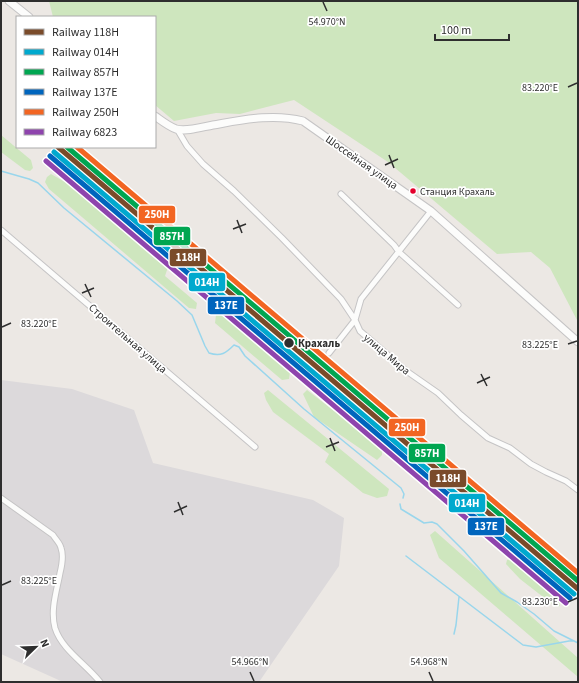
<svg xmlns="http://www.w3.org/2000/svg" width="579" height="683" viewBox="0 0 579 683" font-family="'Source Sans 3',sans-serif">
  <style>
    .industrial { fill: #dcd9db }
    .green { fill: #cee6be }
    .lines { fill: none; stroke-linecap: round; stroke-linejoin: round }
    .stream { stroke: #99d6ec; stroke-width: 1.5 }
    .street-casing { stroke: #c5c4c5; stroke-width: 7 }
    .secondary-casing { stroke: #c5c4c5; stroke-width: 9 }
    .street { stroke: #fcfcfb; stroke-width: 5 }
    .secondary { stroke: #fcfcfb; stroke-width: 7 }
    .rail-1-casing { stroke: #fff; stroke-width: 8 }
    .rail-2-casing { stroke: #fff; stroke-width: 8 }
    .rail-3-casing { stroke: #fff; stroke-width: 8 }
    .rail-4-casing { stroke: #fff; stroke-width: 8 }
    .rail-5-casing { stroke: #fff; stroke-width: 8 }
    .rail-6-casing { stroke: #fff; stroke-width: 8 }
    .rail-1 { stroke: #7a4b2a; stroke-width: 5 }
    .rail-2 { stroke: #00a9ce; stroke-width: 5 }
    .rail-3 { stroke: #00a651; stroke-width: 5 }
    .rail-4 { stroke: #0065bd; stroke-width: 5 }
    .rail-5 { stroke: #f26522; stroke-width: 5 }
    .rail-6 { stroke: #8e44ad; stroke-width: 5 }
    .ticks { fill: none; stroke: #2e2e2e; stroke-width: 1.5 }
    .bus-dot { fill: #e4002b; stroke: #fff; stroke-width: 1.5 }
    .stop-dot { fill: #2e2e2e; stroke: #fff; stroke-width: 1.5 }
    .labels { text-anchor: middle; stroke-width: 3.5; stroke-linejoin: round; paint-order: stroke }
    .bus-label { font-size: 10px; fill: #2e2e2e; stroke: #fff; text-anchor: start }
    .street-label { font-size: 11px; fill: #2e2e2e; stroke: #fff }
    .stop-label { font-size: 11px; font-weight: bold; fill: #2e2e2e; stroke: #fff; text-anchor: start }
    .ticks-label { font-size: 10px; text-anchor: middle; fill: #2e2e2e; stroke: #fff; stroke-width: 3.5; stroke-linejoin: round; paint-order: stroke }
    .line-badge { stroke: #fff; stroke-width: 1.5 }
    .badge-label { font-size: 11px; text-anchor: middle; font-weight: bold; fill: #fff }
  </style>
  <rect width="100%" height="100%" fill="#ece8e4"/>
  <path class="industrial" d="M1 380 72 389 134 410 153 463 313 500 344 518 339 566 259 682H63L1 654Z"/>
  <path class="green" d="M49 1H578V322L550 268 531 252 497 254 388 162 294 100 240 114 216 113 174 121 155 105V17H53Z
    M1 135 31 160 33 168 30 171 25 170 1 152Z
    M51 174 65 182 168 267 165 276 197 303 196 309 189 308 49 189 45 182 47 177Z
    M226 313 290 372 289 379 282 380 215 323 216 315Z
    M268 390 389 489 387 496 377 498 363 493 325 462 329 454 273 412 266 400 264 393Z
    M307 390 382 448V455L377 460 314 417 303 394Z
    M435 531 578 658V677L439 558 430 535Z
    M510 559 559 602 560 606 556 607 520 579 506 564 507 560Z"/>
  <g class="lines">
    <path class="stream" d="M1 171 29 179 38 183 64 208 177 301 192 315 205 346 209 353C221 357 226 353 234 345L239 347 245 356 304 409 401 488 404 494 403 498
      M400 504 401 509 424 523 432 522 437 524 464 551 501 593 517 602 534 614 554 631 574 641
      M406 556 523 645 536 647 569 641H574L578 643
      M454 634 456 625 459 597"/>
    <g class="street-casing">
      <path id="street" d="M177 129 187 146 203 164 234 191 282 238 341 299 355 320 360 331 405 370 438 393 461 415 488 438 510 448 531 464 546 472 566 481 578 490
        M341 194 394 245 399 252 458 305
        M1 230 255 447
        M329 353 355 320 361 299 431 211
        M1 498 53 535C56 540 60 543 61 548 64 556 62 565 60 573 57 590 50 610 55 628 62 650 86 664 100 682"/>
    </g>
    <g class="secondary-casing">
      <path id="secondary" d="M9 1 29 17
        M155 116C162 121 168 126 176 129 187 132 202 127 213 125 242 120 273 113 303 121L431 211 578 342"/>
    </g>
    <use href="#street" class="street"/>
    <use href="#secondary" class="secondary"/>
    <g class="rail-1-casing">
      <path id="rail-1" d="M58 147 578 589"/>
    </g>
    <g class="rail-2-casing">
      <path id="rail-2" d="M54 152 574 594"/>
    </g>
    <g class="rail-3-casing">
      <path id="rail-3" d="M67 147 578 581"/>
    </g>
    <g class="rail-4-casing">
      <path id="rail-4" d="M50 156 570 598"/>
    </g>
    <g class="rail-5-casing">
      <path id="rail-5" d="M77 147 578 573"/>
    </g>
    <g class="rail-6-casing">
      <path id="rail-6" d="M46 161 566 603"/>
    </g>
    <use href="#rail-1" class="rail-1"/>
    <use href="#rail-2" class="rail-2"/>
    <use href="#rail-3" class="rail-3"/>
    <use href="#rail-4" class="rail-4"/>
    <use href="#rail-5" class="rail-5"/>
    <use href="#rail-6" class="rail-6"/>
  </g>
  <path class="ticks" d="M323 2 327 11M568 87 577 83M389 155 394 168M385 165 398 159M237 220 242 233M233 229 246 224M85 284 91 297M82 293 94 288M2 327 11 323M568 344 577 341M481 374 487 386M477 383 490 377M330 438 335 451M326 447 339 442M178 502 183 515M174 512 187 506M2 585 11 581M568 602 577 598M250 672 254 681M429 672 433 681"/>
  <circle class="bus-dot" cx="413" cy="191" r="3.5"/>
  <circle class="stop-dot" cx="289" cy="343" r="5.5"/>
  <g class="labels">
    <g class="bus-label">
      <text x="420" y="195">Станция Крахаль</text>
    </g>
    <g class="street-label">
      <text transform="translate(362 162) rotate(35)" y="4">Шоссейная улица</text>
      <text transform="translate(128 338) rotate(41)" y="4">Строительная улица</text>
      <text transform="translate(387 354) rotate(40)" y="4">улица Мира</text>
    </g>
    <g class="stop-label">
      <text x="298" y="347">Крахаль</text>
    </g>
  </g>
  <g class="ticks-label">
    <text x="327" y="25">54.970°N</text>
    <text x="540" y="91">83.220°E</text>
    <text x="39" y="327">83.220°E</text>
    <text x="540" y="348">83.225°E</text>
    <text x="39" y="584">83.225°E</text>
    <text x="540" y="605">83.230°E</text>
    <text x="250" y="665">54.966°N</text>
    <text x="429" y="665">54.968°N</text>
  </g>
  <g class="line-badge">
    <rect x="138" y="205" width="38" height="19" rx="4" fill="#f26522"/>
    <rect x="153" y="226" width="38" height="20" rx="4" fill="#00a651"/>
    <rect x="169" y="248" width="38" height="19" rx="4" fill="#7a4b2a"/>
    <rect x="188" y="272" width="38" height="20" rx="4" fill="#00a9ce"/>
    <rect x="207" y="296" width="38" height="19" rx="4" fill="#0065bd"/>
    <rect x="388" y="418" width="38" height="19" rx="4" fill="#f26522"/>
    <rect x="408" y="443" width="38" height="20" rx="4" fill="#00a651"/>
    <rect x="429" y="469" width="38" height="19" rx="4" fill="#7a4b2a"/>
    <rect x="448" y="493" width="38" height="20" rx="4" fill="#00a9ce"/>
    <rect x="467" y="517" width="38" height="19" rx="4" fill="#0065bd"/>
  </g>
  <g class="badge-label">
    <text x="157" y="218">250Н</text>
    <text x="172" y="240">857Н</text>
    <text x="188" y="261">118Н</text>
    <text x="207" y="286">014Н</text>
    <text x="226" y="309">137Е</text>
    <text x="407" y="431">250Н</text>
    <text x="427" y="457">857Н</text>
    <text x="448" y="482">118Н</text>
    <text x="467" y="507">014Н</text>
    <text x="486" y="530">137Е</text>
  </g>
  <rect width="579" height="683" fill="none" stroke="#2e2e2e" stroke-width="4"/>
  <rect x="16" y="16" width="140" height="132" fill="#ffffff" stroke="#ababab"/>
  <rect x="24" y="29" width="20" height="6" fill="#7a4b2a" stroke="#ababab"/>
  <text x="52" y="36" font-size="12" fill="#2e2e2e">Railway 118Н</text>
  <rect x="24" y="49" width="20" height="6" fill="#00a9ce" stroke="#ababab"/>
  <text x="52" y="56" font-size="12" fill="#2e2e2e">Railway 014Н</text>
  <rect x="24" y="69" width="20" height="6" fill="#00a651" stroke="#ababab"/>
  <text x="52" y="76" font-size="12" fill="#2e2e2e">Railway 857Н</text>
  <rect x="24" y="89" width="20" height="6" fill="#0065bd" stroke="#ababab"/>
  <text x="52" y="96" font-size="12" fill="#2e2e2e">Railway 137Е</text>
  <rect x="24" y="109" width="20" height="6" fill="#f26522" stroke="#ababab"/>
  <text x="52" y="116" font-size="12" fill="#2e2e2e">Railway 250Н</text>
  <rect x="24" y="129" width="20" height="6" fill="#8e44ad" stroke="#ababab"/>
  <text x="52" y="136" font-size="12" fill="#2e2e2e">Railway 6823</text>
  <g transform="translate(36 647) rotate(67)" stroke="#ffffff" stroke-width="3" paint-order="stroke">
  <path d="M0-3L7 15L0 10L-7 15Z" fill="#2e2e2e"/>
  <text y="-6" font-size="11" font-weight="bold" text-anchor="middle" fill="#2e2e2e">N</text>
  </g>
  <path d="M435 34v6h74v-6" fill="none" stroke="#2e2e2e" stroke-width="2"/>
  <text x="441" y="34" font-size="12" fill="#2e2e2e" stroke="#ffffff" stroke-width="3" paint-order="stroke">100 m</text>
</svg>
